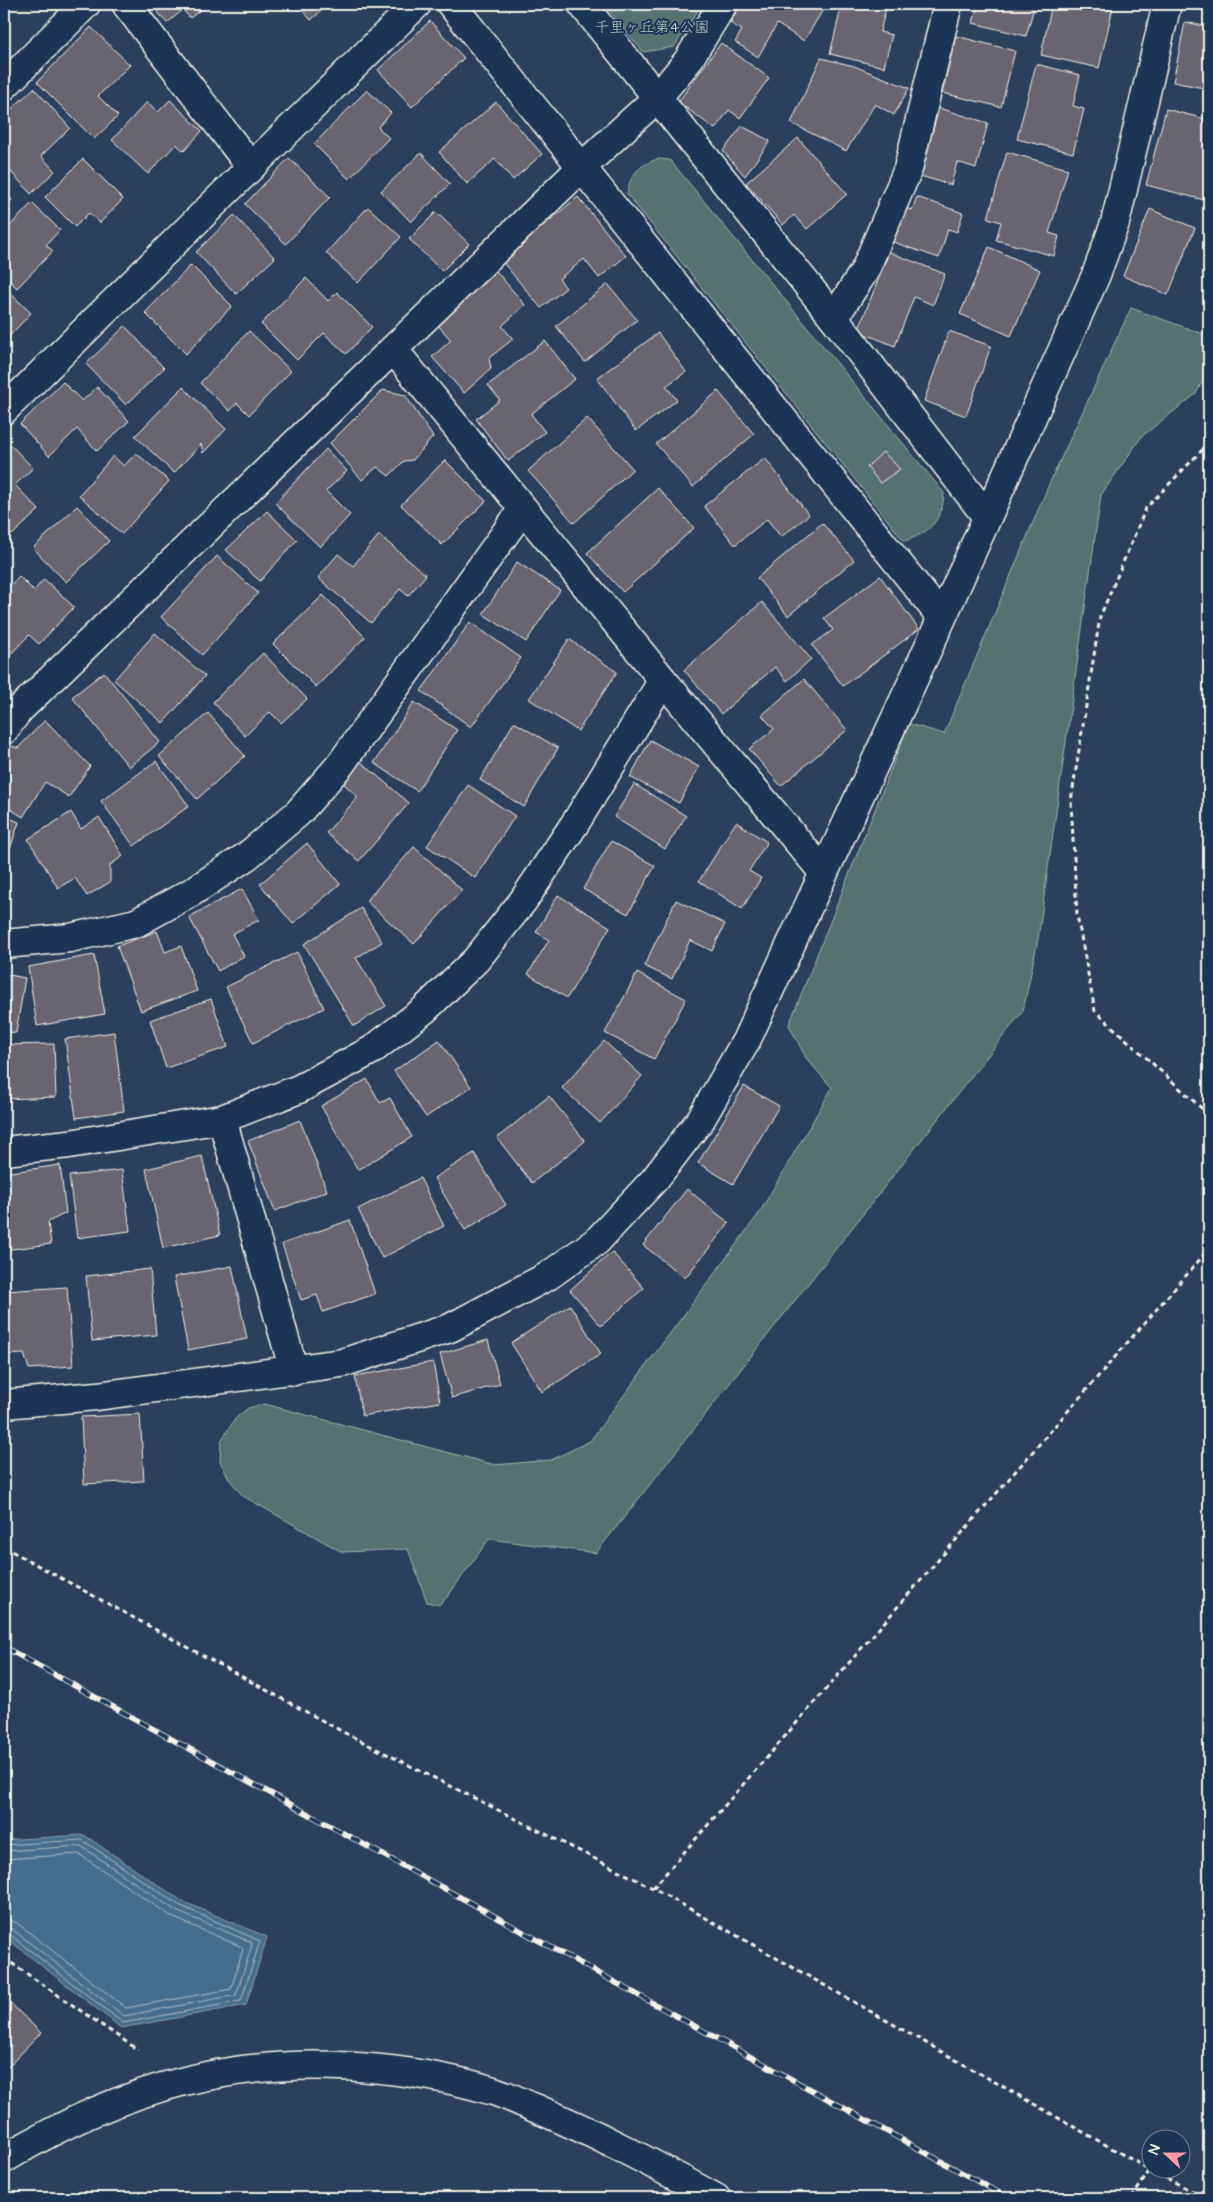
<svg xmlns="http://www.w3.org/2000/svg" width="1213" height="2202" viewBox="0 0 1213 2202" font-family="'Architects Daughter','Klee One',sans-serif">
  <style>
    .green { fill: #557270; stroke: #a4b2ac }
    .water { fill: #456d8d; stroke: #8ba2b1 }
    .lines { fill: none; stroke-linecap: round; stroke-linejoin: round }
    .shore { stroke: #aebcc4; stroke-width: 1 }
    .building { fill: #686571; stroke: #f4f1e8 }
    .minor-casing { stroke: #f4f1e8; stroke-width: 31 }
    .tertiary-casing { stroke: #f4f1e8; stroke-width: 31 }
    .path { stroke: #f4f1e8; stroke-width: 3; stroke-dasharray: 5 4; stroke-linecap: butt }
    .minor { stroke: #1d3557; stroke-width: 28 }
    .tertiary { stroke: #1d3557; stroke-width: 28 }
    .rail-casing { stroke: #f4f1e8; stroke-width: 5.5 }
    .rail { stroke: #1d3557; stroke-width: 4; stroke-dasharray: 11; stroke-linecap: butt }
    .labels { text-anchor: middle; stroke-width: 4; stroke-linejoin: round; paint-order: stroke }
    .park-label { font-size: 15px; fill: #bcc5be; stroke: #1d3557 }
  </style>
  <rect width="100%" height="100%" fill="#2c3f5c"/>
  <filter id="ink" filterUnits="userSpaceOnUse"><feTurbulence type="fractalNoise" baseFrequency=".02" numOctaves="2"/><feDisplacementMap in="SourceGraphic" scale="10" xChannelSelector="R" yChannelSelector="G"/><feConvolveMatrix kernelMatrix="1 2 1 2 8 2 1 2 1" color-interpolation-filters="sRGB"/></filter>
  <g filter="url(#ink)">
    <path class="green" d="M604 4H702L674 47 643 52Z
      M658 159 670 160 944 493C943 519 929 534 904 541L627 194C630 174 639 165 658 159Z
      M1131 308 1209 336V367L1196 394 1142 436 1101 495 1038 939 1023 1011 596 1553 489 1539 448 1596 439 1605 427 1602 408 1549 342 1552 243 1496 229 1479 220 1461 221 1441 235 1419 248 1408 265 1404 495 1465 551 1460 590 1441 758 1215 832 1088 806 1058 789 1025 909 724 944 734 1050 482Z"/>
    <path class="water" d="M84 1835 182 1901 267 1937 246 2005 121 2028 4 1936V1840Z"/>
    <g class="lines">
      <path class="shore" d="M4 1845 82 1840 179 1905 260 1941 241 2001 123 2023 9 1934 4 1933
        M4 1851 81 1846 176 1911 251 1942 252 1945 236 1995 124 2016 12 1929 4 1927
        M4 1859 79 1854 172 1917 242 1947 243 1949 231 1989 126 2008 17 1923 4 1919"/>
    </g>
    <path class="building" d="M151 4H208L190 18 183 10 167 23Z
      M297 4H329L311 20Z
      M741 4H817L824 8 804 41 777 24 758 57 735 42 742 30 730 23Z
      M842 4H887L880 32 892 35 884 67 830 54Z
      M978 4H1035L1026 36 973 23Z
      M1052 4H1100L1113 7 1099 68 1041 55Z
      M430 21 464 58 412 107 378 70Z
      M1185 22 1209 27V89L1173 82Z
      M91 27 130 65 98 96 118 116 94 139 37 82Z
      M956 36 1015 51 1001 107 942 93Z
      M721 43 769 78 740 118 729 110 715 129 678 102Z
      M821 58 854 66 909 88 894 115 875 104 846 151 791 123Z
      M1036 64 1080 75 1073 106 1084 109 1073 153 1017 139Z
      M34 88 70 128 41 156 55 171 31 194 4 164V116Z
      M367 90 391 113 378 127 389 138 349 179 314 144Z
      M170 100 202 131 184 151 176 144 148 174 112 140 147 102 158 112Z
      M496 102 542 154 513 180 495 159 467 184 439 152Z
      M939 108 988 123 976 168 957 162 951 185 920 176Z
      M1166 109 1209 120V177L1204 200 1146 185Z
      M742 126 770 141 745 176 723 151Z
      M798 138 847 194 807 229 794 215 783 225 746 183Z
      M1007 152 1068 169 1049 233 1059 236 1054 256 996 240 1001 222 988 218Z
      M421 153 450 184 411 222 381 191Z
      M289 158 330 197 286 244 245 204Z
      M83 159 123 199 100 223 89 213 75 227 45 197Z
      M4 192 12 200 4 209Z
      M578 197 626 256 599 278 584 259 559 279 566 288 541 308 501 260Z
      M917 197 963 213 957 232 948 229 939 258 893 242 905 208 912 210Z
      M32 203 60 230 46 245 53 251 17 288 4 275V232Z
      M368 207 401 237 358 283 326 253Z
      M1150 209 1195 228 1168 295 1123 276Z
      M436 212 469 244 442 271 409 239Z
      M234 215 275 258 236 294 196 252Z
      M989 247 1040 270 1011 336 960 314Z
      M889 252 945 274 933 305 914 297 895 346 858 331Z
      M191 265 232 306 186 354 145 313Z
      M496 271 525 305 502 326 513 339 489 358 491 369 464 393 432 357 451 340 436 323Z
      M306 278 328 301 337 292 372 327 346 354 324 333 297 360 261 324Z
      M608 284 637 320 585 362 556 326Z
      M4 287 31 313 4 342Z
      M125 326 164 368 126 405 86 364Z
      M249 331 291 371 249 415 237 403 230 411 200 383Z
      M949 331 991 346 966 416 924 401Z
      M658 333 686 372 666 386 677 400 636 431 597 378Z
      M545 341 575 379 531 414 545 432 508 461 476 419 500 400 488 385Z
      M63 382 82 401 97 387 129 421 97 451 77 429 49 456 20 424Z
      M183 387 226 429 203 453 201 444 174 473 135 436Z
      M383 390 405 395 433 437 413 460 404 461 389 476 377 467 362 480 330 443Z
      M718 391 754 434 693 487 656 444Z
      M587 418 633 469 574 523 528 471Z
      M6 440 33 468 15 485 39 510 12 535 4 527V442Z
      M326 449 347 471 326 491 350 515 320 547 275 503Z
      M883 452 900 469 880 483 867 467Z
      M136 453 169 481 122 534 79 495 113 456 124 466Z
      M765 458 809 515 781 537 767 519 735 545 704 506Z
      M445 460 486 501 442 545 401 505Z
      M658 488 694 528 623 592 587 553Z
      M77 506 109 541 66 582 33 548Z
      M267 511 297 540 260 581 226 550Z
      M822 523 854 560 788 616 757 578Z
      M379 535 426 575 408 596 400 589 371 623 318 578 338 554 353 566Z
      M217 556 258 593 202 655 161 617Z
      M517 562 560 590 526 642 483 614Z
      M19 576 34 591 44 579 74 607 39 644 29 635 6 659 4 657V592Z
      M880 576 919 629 843 686 812 645 833 630 824 618Z
      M323 595 365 637 316 687 273 644Z
      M762 602 811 659 787 681 775 667 721 714 684 670Z
      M470 622 521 658 471 727 421 691Z
      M155 633 205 676 163 723 114 680Z
      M569 639 617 672 578 731 529 699Z
      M263 653 307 699 281 723 270 712 245 736 213 702Z
      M104 672 160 742 129 767 72 697Z
      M804 679 847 730 781 786 749 749 774 729 762 715Z
      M414 702 457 730 417 791 374 763Z
      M208 713 245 756 197 799 159 756Z
      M45 720 90 766 69 797 45 782 23 817 4 805V752L8 745 18 748Z
      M514 722 558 748 524 807 480 780Z
      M650 740 699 767 679 803 630 777Z
      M156 761 189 806 134 846 101 801Z
      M360 761 409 803 359 861 326 833 358 797 342 782Z
      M634 784 686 816 665 849 614 817Z
      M468 785 515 816 475 878 427 846Z
      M71 812 81 829 99 817 123 856 110 865V882L87 896 75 878 58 888 28 839Z
      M4 816 19 822 10 849 4 847Z
      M736 822 767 842 749 871 761 878 742 909 699 881Z
      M611 841 655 866 628 914 583 889Z
      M307 843 340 884 293 924 260 884Z
      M414 847 462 890 414 944 366 901Z
      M242 889 259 920 232 934 244 956 218 971 189 917Z
      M558 895 610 927 567 998 528 974 549 940 536 932Z
      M676 900 725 924 712 951 690 940 672 979 644 966Z
      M361 908 382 942 356 958 386 1006 354 1026 304 944Z
      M157 931 165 952 181 946 197 991 141 1011 117 946Z
      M297 952 324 1008 253 1043 226 987Z
      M94 955 105 1014 37 1026 28 967Z
      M637 973 686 999 654 1059 605 1033Z
      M4 974 25 978 16 1033 4 1031Z
      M211 999 228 1047 166 1068 150 1020Z
      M114 1032 124 1111 76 1118 65 1039Z
      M439 1040 471 1087 426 1117 394 1071Z
      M604 1041 642 1076 600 1123 562 1088Z
      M54 1044 56 1097 4 1099V1045Z
      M367 1079 380 1103 390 1098 412 1137 358 1170 321 1106Z
      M744 1086 779 1106 733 1184 698 1163Z
      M549 1096 585 1141 532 1183 497 1138Z
      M300 1120 327 1191 275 1211 248 1141Z
      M474 1153 506 1205 465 1230 434 1178Z
      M202 1156 220 1235 163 1248 146 1169Z
      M60 1165 66 1213 48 1222 51 1244 4 1250V1173Z
      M122 1170 130 1231 77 1238 69 1176Z
      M420 1178 444 1226 382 1258 358 1209Z
      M687 1189 729 1223 685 1278 643 1245Z
      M350 1220 375 1294 323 1312 317 1295 301 1300 282 1244Z
      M612 1252 644 1288 601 1326 570 1290Z
      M232 1266 247 1339 188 1350 174 1277Z
      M150 1269 156 1335 92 1341 86 1276Z
      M67 1287 73 1366 29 1369 24 1354 4 1355V1291Z
      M570 1305 601 1354 542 1392 511 1343Z
      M488 1340 500 1384 452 1398 440 1354Z
      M433 1362 440 1402 362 1416 355 1376Z
      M140 1414 144 1481 84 1484 81 1417Z
      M4 1997 41 2033 4 2071Z"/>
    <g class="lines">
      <g class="minor-casing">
        <path id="minor" d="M126 4 251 167
          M451 4 942 618
          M582 4 834 318 987 517
          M4 86 86 4
          M834 318 865 270 908 169 948 4
          M393 349 663 680 824 873
          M4 410 417 4
          M4 730 19 710 582 167 657 98 687 62 723 4
          M4 944 70 938 136 923 192 892 247 856 298 813 340 765 522 510
          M222 1119 294 1371
          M4 1151 69 1144 222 1119 299 1089 372 1050 424 1010 476 960 523 901 576 822 663 680
          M4 1404 97 1396 342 1363 450 1328 548 1276 597 1241 655 1179 701 1119 746 1041 942 618 1096 275 1115 223 1167 4"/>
      </g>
      <g class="tertiary-casing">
        <path id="tertiary" d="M4 2159C123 2086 241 2054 381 2069 418 2073 454 2079 490 2090 505 2094 520 2102 535 2108 598 2134 657 2166 716 2198"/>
      </g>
      <path class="path" d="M1209 443 1146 508 1100 617 1071 801 1077 915 1095 1011 1209 1115
        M4 1547 345 1733 653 1888 1150 2170 1206 2198
        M653 1888 1209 1249
        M4 1958 138 2050
        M1200 2194 1209 2183
        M1132 2198 1150 2170"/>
      <use href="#minor" class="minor"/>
      <use href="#tertiary" class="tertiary"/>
      <g class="rail-casing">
        <path id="rail" d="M4 1647 1008 2198"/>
      </g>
      <use href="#rail" class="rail"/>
    </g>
  </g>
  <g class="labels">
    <g class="park-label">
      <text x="652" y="32">千里ヶ丘第4公園</text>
    </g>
  </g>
  <rect width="1213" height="2202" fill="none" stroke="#1d3557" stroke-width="20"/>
  <rect x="10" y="10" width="1193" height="2182" fill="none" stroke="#f4f1e8" stroke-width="2" filter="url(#ink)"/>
  <g transform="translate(1166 2154) rotate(291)"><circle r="24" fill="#1d3557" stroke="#738091"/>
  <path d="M0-4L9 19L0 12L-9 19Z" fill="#ff9aa2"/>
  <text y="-8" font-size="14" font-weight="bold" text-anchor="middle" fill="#f4f1e8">N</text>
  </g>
</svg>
